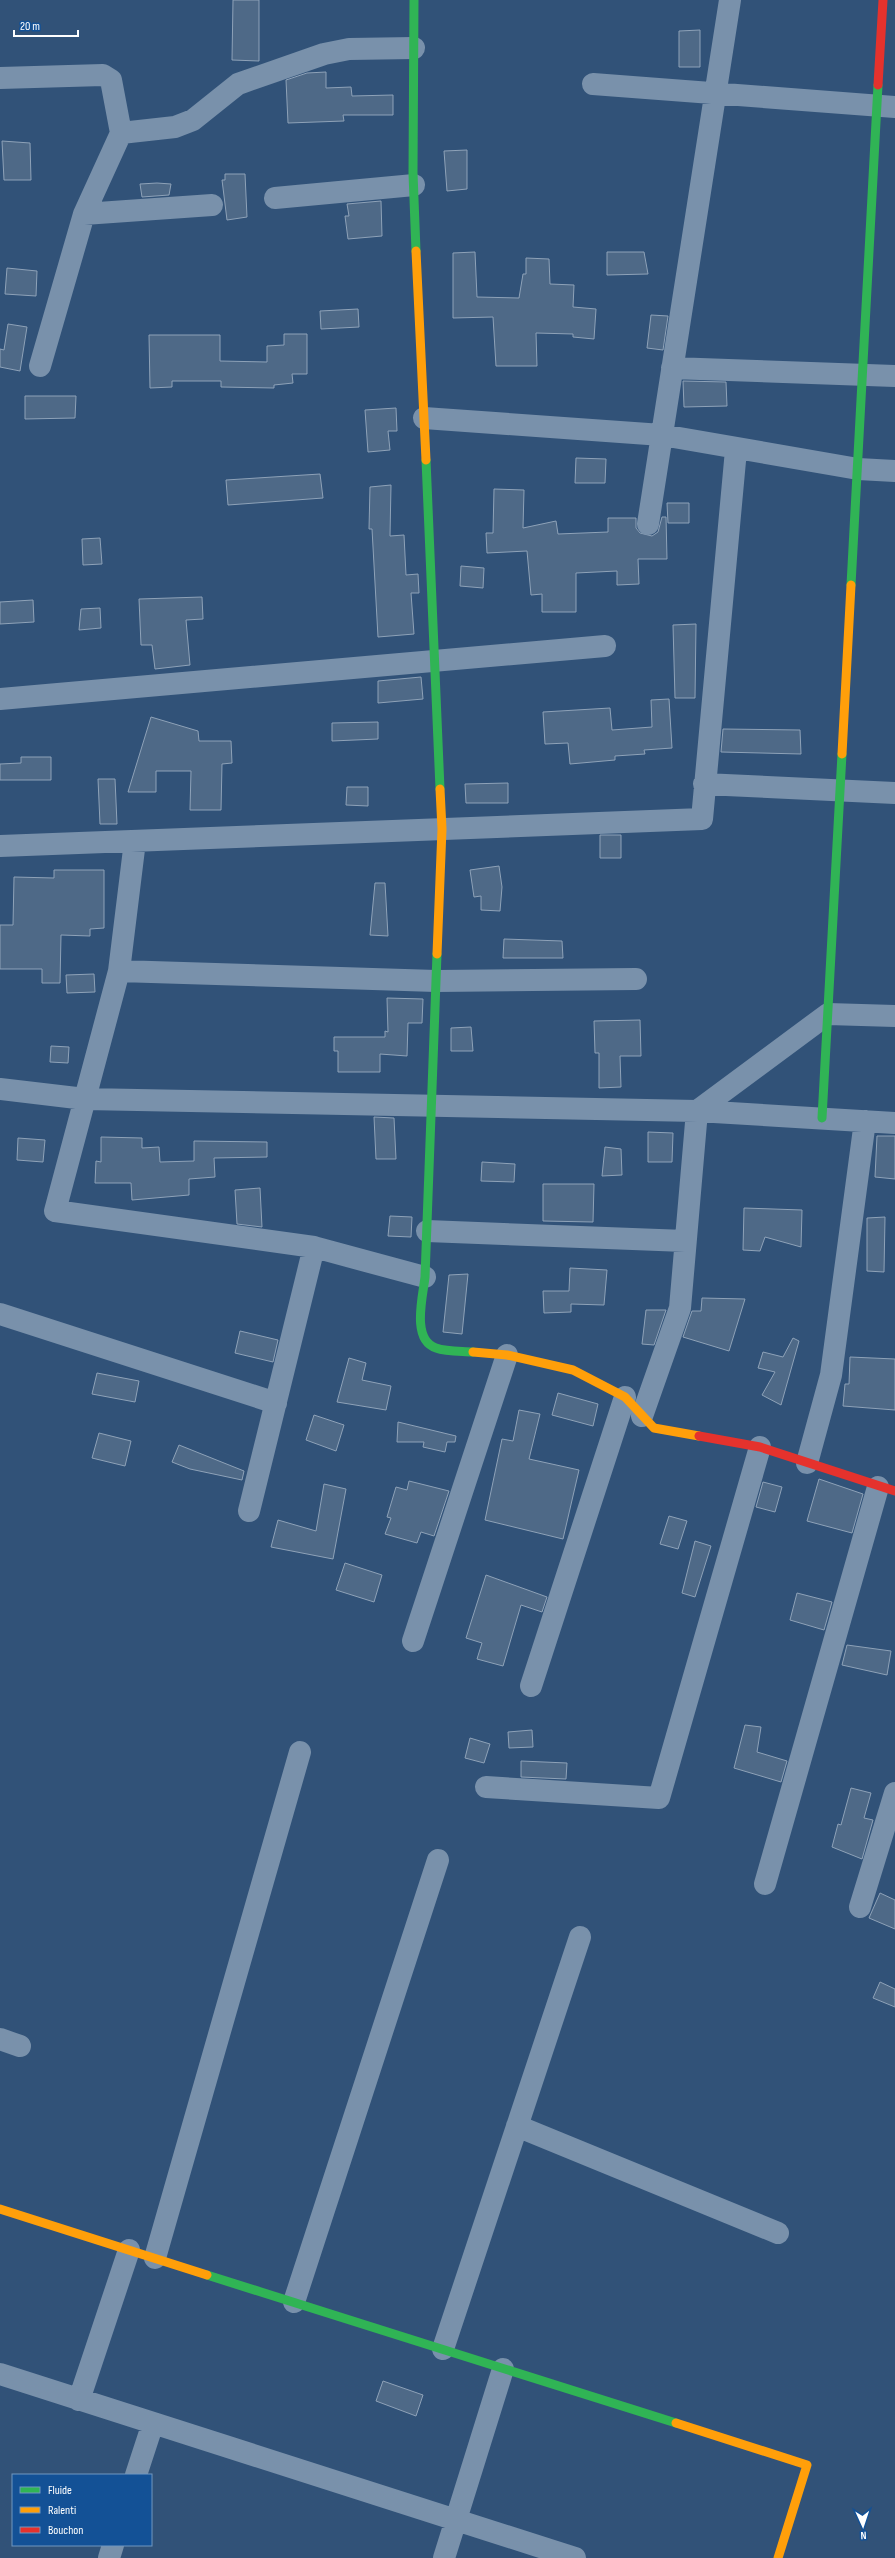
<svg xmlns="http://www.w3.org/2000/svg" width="895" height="2558" viewBox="0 0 895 2558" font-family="'Sofia Sans Condensed',sans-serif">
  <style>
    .building { fill: #4e6987; stroke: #8ea2b8 }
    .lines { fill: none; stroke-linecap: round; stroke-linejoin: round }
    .street { stroke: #7991ab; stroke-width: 22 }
    .fast { stroke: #30b455; stroke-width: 9 }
    .slow { stroke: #ff9f0a; stroke-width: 9 }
    .jam { stroke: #e5322d; stroke-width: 9 }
  </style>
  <rect width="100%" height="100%" fill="#315278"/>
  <path class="building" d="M233 0H259V61L232 60Z
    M700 30V67H679V31Z
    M326 72V88L351 87 352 96 393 95V115H343L344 121 288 123 286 80 307 73Z
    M2 141 30 143 31 180H4Z
    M467 150V189L447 191 444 151Z
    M225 174H245L247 217 227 220 222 180H225Z
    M157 183 171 184 169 195 142 197 140 184Z
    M381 201 382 236 348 239 345 216H349L347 204Z
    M475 252 477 297 519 298 523 274H526V258L549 259 550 284 574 285 573 307 596 309 594 339 573 337V334L536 333 537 366H496L493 317 453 318V253Z
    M607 252H644L648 274 607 275Z
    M7 268 37 271 36 296 5 294Z
    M358 309 359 327 321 329 320 311Z
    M651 315 668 316 663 350 647 348Z
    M8 324 27 327 20 371 0 367V349L4 350Z
    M284 334H307V374H292L293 383 274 385V388L221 387V381H172V387L150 388 149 335H220V361L267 362V346L284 345Z
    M683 381 726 382 727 406 684 407Z
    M25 396H76L75 418 25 419Z
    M396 408 397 431H388L390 450 368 452 365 410Z
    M576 458 606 459 605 483H575Z
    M320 474 323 498 228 505 226 480Z
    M391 485 390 536 404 535 406 575 418 574 419 593H411L414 634 378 637 372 529H369L370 487Z
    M494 489 524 490 523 528 556 521 558 534 608 532V518H636V528L640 533 652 536 658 532 662 517H666L667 559H638L639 584 617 585V571L576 573V612H542V594L531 595 527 551 487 553 486 533H493Z
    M667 503H689V523H668Z
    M100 538 102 564 83 565 82 539Z
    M461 566 484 568 483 588 460 586Z
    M202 597 203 619 186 620 190 665 155 669 152 645H141L139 599Z
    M33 600 34 622 0 624V602Z
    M100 608 101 628 79 630 81 609Z
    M696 624 695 698H675L673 625Z
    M421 677 423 699 378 703V681Z
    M669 699 672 748 644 750 645 754 615 756V760L570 764 568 743 545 744 543 712 610 708 612 730 652 727 651 700Z
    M151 717 198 731 199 741H231L232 763 222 764 221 810H190L191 771H156V792H128Z
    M378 722V739L332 741V723Z
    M723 729 800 730 801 754 721 752Z
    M21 757H51V780H0V764L21 763Z
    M98 779H115L117 824H100Z
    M508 783V803H466L465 784Z
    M347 787H368V806L346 805Z
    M600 835H621V858H600Z
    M499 866 502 887 500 911 481 910V896L474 897 470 870Z
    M54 870H104V928L90 929V936L61 935 60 983H42V969H0V925H13L14 877 54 878Z
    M375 883H385L388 936 370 935Z
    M504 939 562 941 563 958H503Z
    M94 974 95 992 67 993 66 975Z
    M387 998 423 999 422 1023H408L407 1056 380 1054V1072H338V1051H334V1037H385V1031L388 1032Z
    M640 1020 641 1056H620L621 1087 599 1088V1053H595L594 1021Z
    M471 1027 473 1051H451V1028Z
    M51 1046 69 1047 68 1063 50 1062Z
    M374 1117 394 1118 396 1159H376Z
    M648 1132 673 1133 672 1162H648Z
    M877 1136H895V1179L875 1177Z
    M101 1137 142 1138V1148L159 1147 160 1162 194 1161V1141L267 1142V1157L214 1158 215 1177 189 1179V1195L132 1200 131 1183H95L96 1161 101 1162Z
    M18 1138 45 1140 43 1162 17 1160Z
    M605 1147 621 1149 622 1175 602 1176Z
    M482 1162 515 1164 514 1182 481 1181Z
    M543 1184H594L593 1222 543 1221Z
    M260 1188 262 1227 237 1224 235 1190Z
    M744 1208 802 1210 801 1247 765 1237 760 1251 743 1250Z
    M390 1216 412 1217 411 1237 388 1236Z
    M885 1217 884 1272 867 1271V1218Z
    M570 1268 607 1270 604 1305 571 1304V1312L544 1313 543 1291H569Z
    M468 1274 462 1334 443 1332 449 1275Z
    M702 1298 745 1299 729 1351 683 1337 692 1311H701Z
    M646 1310H666L654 1345 642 1344Z
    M240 1331 278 1340 273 1362 235 1353Z
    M793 1338 799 1341 781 1405 762 1395 775 1372 758 1368 763 1352 783 1357Z
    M850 1357 895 1359V1410L843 1406 845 1384H849Z
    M349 1358 366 1363 362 1380 391 1386 386 1410 337 1402Z
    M97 1373 139 1381 135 1402 92 1394Z
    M558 1393 598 1404 593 1426 552 1415Z
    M519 1410 540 1414 529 1459 579 1470 563 1539 485 1520 502 1439 513 1441Z
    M314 1415 344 1425 336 1451 306 1440Z
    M398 1422 456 1436 455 1442H447L445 1452 423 1447 424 1442H397Z
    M99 1433 131 1441 125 1466 92 1458Z
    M179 1445 244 1471 242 1480 190 1469 172 1462Z
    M819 1479 863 1494 852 1533 807 1521Z
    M409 1481 449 1491 434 1536 421 1532 417 1543 385 1534 391 1518 387 1517 396 1487 407 1490Z
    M763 1482 782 1487 775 1512 756 1507Z
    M324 1484 346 1489 333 1559 271 1547 278 1520 316 1531Z
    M669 1516 687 1521 678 1549 660 1544Z
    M695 1541 711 1546 695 1597 682 1593Z
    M345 1563 382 1575 374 1602 336 1590Z
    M486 1575 547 1597 542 1612 521 1605 503 1666 477 1659 482 1643 466 1638Z
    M797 1593 832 1602 824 1630 790 1620Z
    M847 1645 891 1651 887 1675 842 1665Z
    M745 1725 761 1727 757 1752 787 1761 781 1782 734 1768Z
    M532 1730 533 1747 509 1748 508 1732Z
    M470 1738 490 1744 484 1763 465 1758Z
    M521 1761 567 1763 566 1779 521 1777Z
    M851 1788 871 1793 864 1818 873 1820 862 1859 832 1847 838 1824 841 1825Z
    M880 1893 895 1900V1929L869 1918Z
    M880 1982 895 1989V2007L873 1998Z
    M383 2381 423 2395 416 2416 376 2401Z"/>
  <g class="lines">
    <path class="street" d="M0 78 103 75 111 80 121 133
      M593 84 895 107
      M275 198 414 185
      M84 214 212 205
      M40 366 84 214 121 133 175 127 193 120 238 84 324 54 349 49 414 48
      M672 368 895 376
      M424 418 662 435 858 469 895 471
      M648 524 730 0
      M0 699 605 646
      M704 784 895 793
      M135 841 119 971 55 1211 314 1247 425 1277
      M0 846 702 819 736 450
      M119 971 436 981 636 979
      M0 1089 85 1099 697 1111 895 1123
      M427 1231 685 1241
      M0 1314 276 1403
      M642 1416 680 1308 697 1111 828 1014 895 1016
      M807 1463 831 1375 865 1121
      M249 1511 314 1247
      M413 1641 507 1355
      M531 1686 625 1397
      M486 1787 659 1798 760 1447
      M765 1884 878 1487
      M860 1907 895 1793
      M0 2039 20 2046
      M517 2126 778 2233
      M155 2258 300 1752
      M294 2302 438 1860
      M443 2349 580 1937
      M0 2374 575 2558
      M79 2400 129 2250
      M136 2475 153 2423
      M109 2558 113 2545
      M444 2558 503 2369"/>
    <path class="fast" d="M414 0 413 173 416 251
      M426 460 440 789
      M851 585 878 85
      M437 954 425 1277C423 1296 411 1340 436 1348 447 1352 462 1351 473 1352
      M822 1118 842 754
      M207 2275 676 2423"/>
    <path class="slow" d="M416 251 426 460
      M842 754 851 585
      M437 954 442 829 440 789
      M473 1352 507 1355 573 1370 625 1397 654 1428 699 1436
      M0 2209 207 2275
      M676 2423 807 2465 778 2558"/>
    <path class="jam" d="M878 85 883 0
      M699 1436 760 1447 895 1491"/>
  </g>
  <rect x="12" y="2474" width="140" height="72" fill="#135196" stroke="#7197c0"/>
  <rect x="20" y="2487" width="20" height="6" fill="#30b455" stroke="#7197c0"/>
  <text x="48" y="2494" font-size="12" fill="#ffffff">Fluide</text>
  <rect x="20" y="2507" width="20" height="6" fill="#ff9f0a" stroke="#7197c0"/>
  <text x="48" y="2514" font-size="12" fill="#ffffff">Ralenti</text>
  <rect x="20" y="2527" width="20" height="6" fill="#e5322d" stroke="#7197c0"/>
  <text x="48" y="2534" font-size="12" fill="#ffffff">Bouchon</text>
  <g transform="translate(863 2526) rotate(177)" stroke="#135196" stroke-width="3" paint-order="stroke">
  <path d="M0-3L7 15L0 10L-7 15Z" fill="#ffffff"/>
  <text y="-6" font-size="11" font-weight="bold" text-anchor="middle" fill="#ffffff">N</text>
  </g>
  <path d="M14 30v6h64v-6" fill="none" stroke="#ffffff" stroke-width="2"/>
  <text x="20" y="30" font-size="12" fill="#ffffff" stroke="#135196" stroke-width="3" paint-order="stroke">20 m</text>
</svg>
